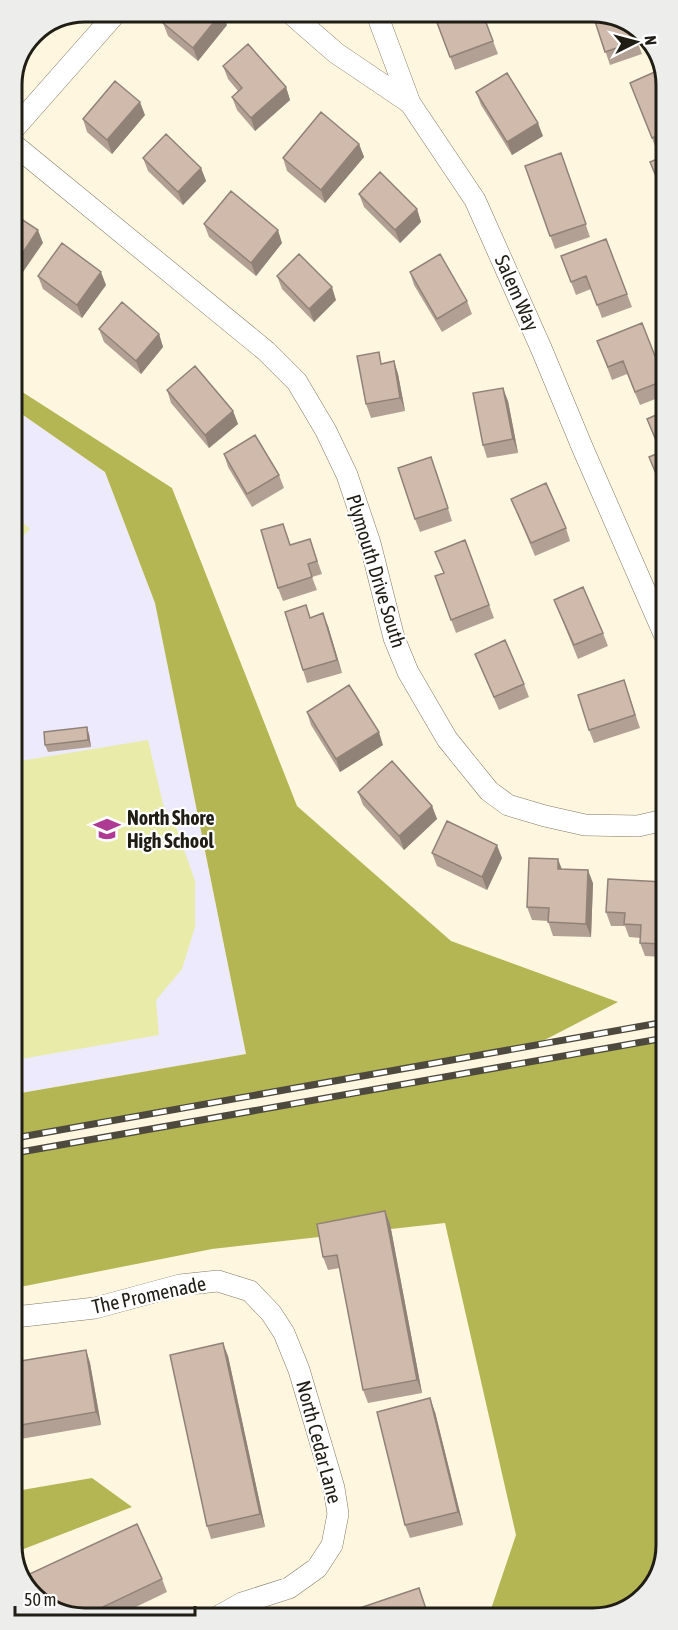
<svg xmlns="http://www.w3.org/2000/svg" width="678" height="1630" viewBox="0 0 678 1630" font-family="'Asap Condensed',sans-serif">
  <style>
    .education { fill: #eceafc }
    .green { fill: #e9eca9 }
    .forest { fill: #b4b653 }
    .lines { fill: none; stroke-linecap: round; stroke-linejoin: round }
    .minor-casing { stroke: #817965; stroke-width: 22 }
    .minor { stroke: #fff; stroke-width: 21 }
    .rail-casing { stroke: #4d493e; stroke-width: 7 }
    .rail { stroke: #fff; stroke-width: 4.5; stroke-dasharray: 14; stroke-linecap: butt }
    .wall { fill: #b2a094 }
    .shaded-wall { fill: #918278 }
    .building { fill: #cfbaac; stroke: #918278; stroke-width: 1.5 }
    .labels { text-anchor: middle; stroke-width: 4.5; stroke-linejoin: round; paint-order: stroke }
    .street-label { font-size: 20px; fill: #201d15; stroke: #fff }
    .poi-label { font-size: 20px; font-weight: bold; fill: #201d15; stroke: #fff; text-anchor: start }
    .rim { fill: none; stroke: #201d15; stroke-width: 3 }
  </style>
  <rect width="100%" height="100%" fill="#fff6e0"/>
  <path class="education" d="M13 408 105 472 155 603 246 1054 15 1094Z"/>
  <path class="green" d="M13 514 30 529 13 546Z
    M148 740 163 804 176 827 195 881V927L182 969 156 1000 159 1035 15 1060 14 762Z"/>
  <path class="forest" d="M13 386 172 488 297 806 451 941 618 1002 535 1045 15 1138V1094L246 1054 155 603 105 472 13 408Z
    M665 1038 666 1545 651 1589 616 1614 489 1615 516 1535 445 1223 212 1249 15 1288V1154Z
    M92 1478 132 1507 16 1552V1491Z"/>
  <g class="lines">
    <g class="minor-casing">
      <path id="minor" d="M289 12 336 53 410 103 475 200 541 348 583 449 664 634
        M376 12 410 103
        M12 131 117 12
        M12 143 266 351 297 382 326 431 347 475 370 543 394 638 408 672 447 739 489 791 508 805 545 816 585 825 638 826 664 820
        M15 1317 95 1308 180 1285 218 1281 250 1291 271 1313 284 1333 299 1370 334 1488 338 1514 332 1545 317 1568 289 1588 242 1603 217 1617"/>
    </g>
    <use href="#minor" class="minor"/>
    <g class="rail-casing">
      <path id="rail" d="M15 1138 665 1022
        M15 1153 665 1038"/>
    </g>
    <use href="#rail" class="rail"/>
  </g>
  <path class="wall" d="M433 12H482L498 54 455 70Z
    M592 12 631 25 642 54 610 65Z
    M163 23 227 25 198 61 168 36Z
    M223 66 286 87 290 100 255 131 237 110 232 97 238 91 228 79Z
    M662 78V149L657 151 630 83Z
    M476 92 543 136 512 155 481 105Z
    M145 115 112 154 87 132 83 119Z
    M359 144 364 157 325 203 287 171 283 158Z
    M561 153 590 237 555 249 525 166Z
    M143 158 201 168 206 181 183 205 148 171Z
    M359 194 417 209 421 222 400 243 364 207Z
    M204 224 282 243 256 276 209 237Z
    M606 239 632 307 602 318 591 289 576 295 561 256Z
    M410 272 467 301 472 314 442 332 414 285Z
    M38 276 106 285 82 318 43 289Z
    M277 276 336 300 314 322 282 289Z
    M99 329 159 334 163 347 141 374 104 342Z
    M597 341 655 356 663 354V396L640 405 627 374 612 380Z
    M394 361 398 374 405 411 371 418 366 404 383 363Z
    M167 390 233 411 238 424 209 448 171 403Z
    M508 401 518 453 487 458 483 445Z
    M663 412V493L649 457 660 453 647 419Z
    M224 454 279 475 284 488 252 507 228 467Z
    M436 470 452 521 420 532 415 519Z
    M511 499 566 528 570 541 535 556Z
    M310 539 322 574 312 577 317 590 283 601 278 588 290 545Z
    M465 540 494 618 456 633 435 576 443 573Z
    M554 600 603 633 608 646 578 659Z
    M311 617 328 626 342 673 307 683 303 670Z
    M475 654 524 684 529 697 499 710Z
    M624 680 640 728 594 743 589 730Z
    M307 712 383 745 340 772 311 725Z
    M89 734 91 747 48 752 45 745Z
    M358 792 432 806 437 819 404 850 363 805Z
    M432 853 502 858 487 890 437 866Z
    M562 869 593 883 591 937 553 936 548 921 532 920 527 907Z
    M664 882V957L645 956 640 943 641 938 629 937 625 926H611L606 912Z
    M385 1211 390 1224 422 1393 368 1403 363 1390 340 1268 328 1270 323 1257Z
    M86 1350 90 1363 101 1425 15 1440V1362Z
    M228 1356 265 1527 211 1539 207 1526Z
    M435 1412 463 1525 410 1538 405 1525Z
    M162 1579 167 1592 113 1618H81Z"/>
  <path class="shaded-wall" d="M222 12 227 25 198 61 193 48Z
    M286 87 290 100 255 131 251 118Z
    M140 102 145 115 112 154 107 140Z
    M538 123 543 136 512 155 507 142Z
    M359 144 364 157 325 203 321 190Z
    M201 168 206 181 183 205 178 192Z
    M417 209 421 222 400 243 395 230Z
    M38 230 43 243 14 285 13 281V267Z
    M278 230 282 243 256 276 251 263Z
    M101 272 106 285 82 318 77 305Z
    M332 287 336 300 314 322 309 309Z
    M159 334 163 347 141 374 136 361Z
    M394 361 398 374 405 411 400 398Z
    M503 388 508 401 518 453 513 439Z
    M233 411 238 424 209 448 205 435Z
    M323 613 328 626 342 673 337 660Z
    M87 727 89 734 91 747 88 740Z
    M379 732 383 745 340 772 336 759Z
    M432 806 437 819 404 850 399 836Z
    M497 845 502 858 487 890 482 877Z
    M558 859 563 872 558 869Z
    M588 870 593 883 591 937 586 924Z
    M385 1211 390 1224 422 1393 417 1380Z
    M223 1343 228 1356 265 1527 260 1514Z
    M86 1350 90 1363 101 1425 96 1412Z
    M430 1398 435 1412 463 1525 458 1512Z"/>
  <path class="building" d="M172 12H222L193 48 163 23Z
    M433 12H482L493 41 450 57Z
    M592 12H597L631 25 637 41 605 52Z
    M248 44 286 87 251 118 232 97 242 88 223 66Z
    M659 70 662 78V134L652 138 630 83Z
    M507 73 538 123 507 142 476 92Z
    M115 81 140 102 107 140 83 119Z
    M321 112 359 144 321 190 283 158Z
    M166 134 201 168 178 192 143 158Z
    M561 153 586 224 550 236 525 166Z
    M662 157 663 193 650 162Z
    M380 172 417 209 395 230 359 194Z
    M231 191 278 230 251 263 204 224Z
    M12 213 38 230 13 267Z
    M606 239 627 294 597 305 586 276 571 282 561 256Z
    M62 243 101 272 77 305 38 276Z
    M299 254 332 287 309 309 277 276Z
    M440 254 467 301 437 319 410 272Z
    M122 302 159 334 136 361 99 329Z
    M642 323 655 356 662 353 663 354V381L635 392 623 361 608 367 597 341Z
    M379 352 381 364 394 361 400 398 366 404 357 356Z
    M195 366 233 411 205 435 167 390Z
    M503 388 513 439 483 445 473 393Z
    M663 412V482L660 483 649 457 661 452 647 419Z
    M255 435 279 475 247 494 224 454Z
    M431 457 448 508 415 519 398 468Z
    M546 483 566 528 531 543 511 499Z
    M283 524 290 545 310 539 317 561 308 564 312 577 278 588 261 530Z
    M465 540 489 605 451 620 435 576 444 573 435 552Z
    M583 587 603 633 574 645 554 600Z
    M306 605 310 618 323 613 337 660 303 670 285 612Z
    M505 640 524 684 494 697 475 654Z
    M624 680 635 715 589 730 578 695Z
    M349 685 379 732 336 759 307 712Z
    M87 727 88 740 45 745 44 732Z
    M392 761 432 806 399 836 358 792Z
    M447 821 497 845 482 877 432 853Z
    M529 858 558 859V869L588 870 586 924 548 922 549 908 527 907Z
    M608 879 664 882V944L640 943 641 925 624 924 625 913 606 912Z
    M385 1211 417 1380 363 1390 337 1255 323 1257 317 1224Z
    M223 1343 260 1514 207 1526 170 1355Z
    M86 1350 96 1412 15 1426V1362Z
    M430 1398 458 1512 405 1525 377 1412Z
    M137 1524 162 1579 80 1618 41 1603 23 1577Z
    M419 1588 428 1615 336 1616Z"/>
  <defs>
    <g id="school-bare" transform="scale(2.07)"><path d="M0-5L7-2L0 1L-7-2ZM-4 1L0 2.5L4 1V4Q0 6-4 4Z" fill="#ae3a93" stroke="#fff" stroke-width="2.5" paint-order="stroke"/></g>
  </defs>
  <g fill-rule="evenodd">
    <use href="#school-bare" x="107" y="829"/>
  </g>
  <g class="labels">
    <g class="street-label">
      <text transform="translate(517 293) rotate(66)" y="7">Salem Way</text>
      <text transform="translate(376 571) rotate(73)" y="7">Plymouth Drive South</text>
      <text transform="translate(149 1295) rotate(-12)" y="7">The Promenade</text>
      <text transform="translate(319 1442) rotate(75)" y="7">North Cedar Lane</text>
    </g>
    <g class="poi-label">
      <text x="127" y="825">North Shore<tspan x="127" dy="23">High School</tspan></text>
    </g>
  </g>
  <path d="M0 0H678V1630H0ZM85 22H593A63 63 0 0 1 656 85V1545A63 63 0 0 1 593 1608H85A63 63 0 0 1 22 1545V85A63 63 0 0 1 85 22Z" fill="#ededec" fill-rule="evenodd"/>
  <path class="rim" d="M85 22H593A63 63 0 0 1 656 85V1545A63 63 0 0 1 593 1608H85A63 63 0 0 1 22 1545V85A63 63 0 0 1 85 22Z"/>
  <g transform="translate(636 42) rotate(84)" stroke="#ffffff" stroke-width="4.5" paint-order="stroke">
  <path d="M0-4.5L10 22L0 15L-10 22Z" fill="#201d15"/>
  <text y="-9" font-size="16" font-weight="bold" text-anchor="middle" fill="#201d15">N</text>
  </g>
  <path d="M15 1606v9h180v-9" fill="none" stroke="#201d15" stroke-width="3"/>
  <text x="24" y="1606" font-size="18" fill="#201d15" stroke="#ffffff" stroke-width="4.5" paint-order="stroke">50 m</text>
</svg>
